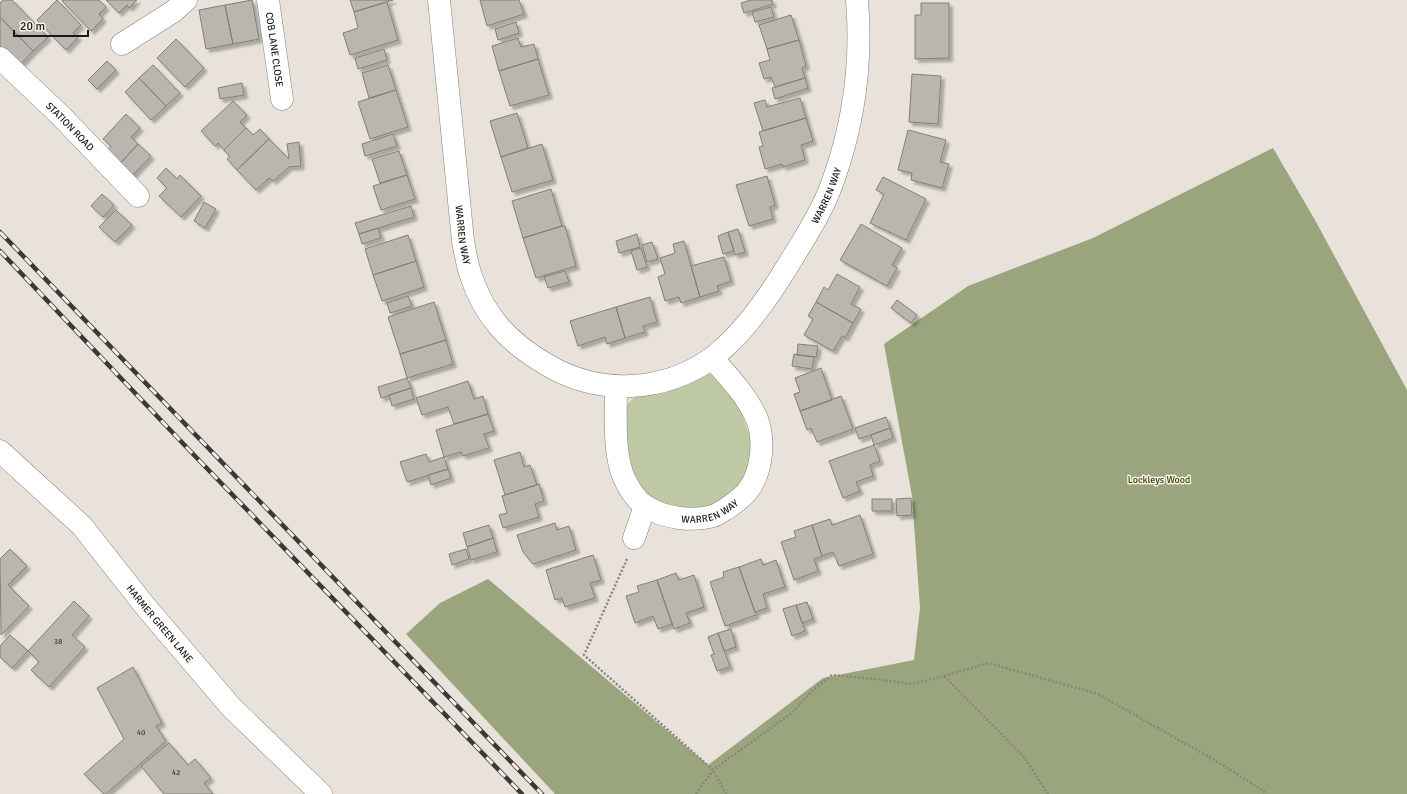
<svg xmlns="http://www.w3.org/2000/svg" width="1407" height="794" viewBox="0 0 1407 794" font-family="Signika,sans-serif">
  <style>
    .green { fill: #bec9a4 }
    .forest { fill: #9aa57d }
    .building { fill: #bbb5af; stroke: #837e78; filter: url(#shadow) }
    .lines { fill: none; stroke-linecap: round; stroke-linejoin: round }
    .minor-casing { stroke: #86807a; stroke-width: 23 }
    .path { stroke: #898580; stroke-width: 2.5; stroke-dasharray: 2 2; stroke-linecap: butt }
    .minor { stroke: #fff; stroke-width: 22 }
    .rail-casing { stroke: #3b3835; stroke-width: 4.5 }
    .rail { stroke: #f5efe8; stroke-width: 3; stroke-dasharray: 9; stroke-linecap: butt }
    .labels { text-anchor: middle; stroke-width: 3; stroke-linejoin: round; paint-order: stroke }
    .number-label { font-size: 8px; fill: #423e3c }
    .street-label { font-size: 10px; fill: #191715; stroke: #f5efe8 }
    .park-label { font-size: 10px; fill: #3b4803; stroke: #f5efe8 }
  </style>
  <defs>
    <filter id="shadow"><feDropShadow dx="3.5" dy="3.5" stdDeviation="1" flood-color="#0004"/></filter>
  </defs>
  <rect width="100%" height="100%" fill="#e8e2db"/>
  <path class="green" d="M705 373 713 375 737 402 745 422 752 444 750 465 740 484 725 499 711 507 689 511 673 508 654 499 642 489 629 470 625 408 629 402 636 396Z"/>
  <path class="forest" d="M1273 148 1315 220 1407 390V794H555L406 634 440 603 488 579 708 765 823 678 914 660 920 608 912 496 884 344 968 286 1093 238Z"/>
  <path class="building" d="M3 0H12L48 37 33 51 0 17V3Z
    M57 0 81 25 73 33 78 37 66 50 37 20Z
    M63 0H99L106 7 99 14 103 19 91 31 62 1Z
    M106 0H137L129 8 127 5 119 13Z
    M252 0 259 39 233 44 225 5Z
    M350 0H393L354 12Z
    M480 0H519L524 14 487 26Z
    M751 0H772L773 4 744 13 741 3Z
    M387 2 398 40 350 55 343 33 358 28 354 12Z
    M921 3H949V58L915 59V15H921Z
    M225 5 233 44 206 49 199 10Z
    M771 7 774 17 755 22 752 12Z
    M791 15 799 40 767 49 759 25Z
    M0 17 33 51 19 66 0 46Z
    M516 22 519 33 498 40 495 29Z
    M518 38 521 47 534 44 538 59 499 71 492 46Z
    M176 39 204 68 185 87 157 58Z
    M799 40 806 66 802 68 805 78 775 87 771 77 764 79 759 63 770 60 767 49Z
    M384 49 387 60 358 69 355 58Z
    M538 59 549 95 510 106 499 71Z
    M107 61 116 70 97 89 88 80Z
    M153 65 180 93 166 106 139 78Z
    M388 65 396 90 369 98 362 73Z
    M912 74 941 76 938 124 909 122Z
    M139 78 166 106 151 120 125 92Z
    M805 78 808 88 775 99 772 88Z
    M242 83 244 95 220 99 218 88Z
    M396 90 408 127 370 139 358 102Z
    M800 98 806 118 763 131 754 103 765 100 767 107Z
    M233 101 247 115 240 122 246 128 224 150 218 143 215 146 201 131Z
    M517 113 528 148 501 157 490 121Z
    M126 114 140 128 131 137 138 144 117 167 104 154 111 146 103 139Z
    M806 118 813 141 801 145 805 160 783 167 782 164 765 169 759 147 763 146 759 132Z
    M246 128 253 135 260 129 269 139 237 170 227 159 230 157 224 150Z
    M908 130 946 140 940 162 949 164 942 188 911 180 912 173 898 170Z
    M393 134 397 146 365 156 362 144Z
    M269 139 289 159 287 144 299 142 301 166 290 167V166L273 181 269 178 256 190 237 170Z
    M138 144 151 156 130 178 117 167Z
    M542 144 553 180 512 192 501 157Z
    M399 151 407 175 380 183 372 159Z
    M166 168 177 179 180 175 201 196 181 217 159 196 167 188 157 178Z
    M407 175 415 199 381 210 373 186Z
    M767 176 775 205 770 207 773 219 749 226 736 185Z
    M883 177 926 199 906 240 870 223 884 194 876 190Z
    M551 189 562 226 523 238 512 201Z
    M102 194 114 205 103 217 91 206Z
    M204 202 216 209 205 228 194 221Z
    M411 206 414 217 359 234 355 223Z
    M116 210 132 225 115 242 99 227Z
    M861 224 902 248 892 265 897 268 887 286 840 260Z
    M562 226H565L576 266 536 278 523 238Z
    M378 228 381 238 362 244 359 234Z
    M738 229 745 252 735 255 728 232Z
    M728 232 734 251 723 254 718 236Z
    M637 234 640 247 619 253 616 241Z
    M408 235 416 261 373 275 365 249Z
    M684 241 700 297 681 303 679 297 665 301 658 277 665 274 660 258 675 253 673 244Z
    M652 242 658 259 647 262 642 245Z
    M641 248 647 267 637 270 631 251Z
    M724 257 731 281 717 286 719 291 700 297 691 266Z
    M416 261 424 287 382 301 373 275Z
    M565 271 569 282 548 288 544 277Z
    M837 274 860 287 851 304 861 309 853 323 816 302 824 287 828 290Z
    M408 296 412 306 390 313 387 303Z
    M650 297 657 322 643 326 645 332 625 338 616 307Z
    M897 300 917 315 911 323 891 308Z
    M434 302 446 340 400 354 388 317Z
    M816 302 853 323 845 338 842 336 833 351 804 335 813 319 808 316Z
    M616 307 625 338 607 344 605 337 578 346 570 321Z
    M446 340 453 364 407 378 400 354Z
    M798 344 818 346 816 357 797 355Z
    M794 354 814 357 812 369 792 366Z
    M821 368 832 400 800 411 794 394 800 392 795 378Z
    M407 378 411 388 381 398 378 387Z
    M468 381 474 399 483 396 488 414 454 424 448 407 422 415 416 398Z
    M411 388 414 399 392 406 389 395Z
    M841 396 853 429 817 442 811 428 807 430 800 411Z
    M488 414 494 431 484 434 489 448 463 456 461 452 444 457 436 430Z
    M886 417 890 428 859 439 855 428Z
    M890 428 893 438 874 445 871 435Z
    M874 445 880 461 870 465 873 476 856 482 860 491 843 498 829 461Z
    M520 452 524 467 530 465 537 485 505 495 494 460Z
    M426 454 429 462 444 457 448 469 407 482 400 462Z
    M448 469 451 478 431 485 428 475Z
    M539 484 544 501 535 504 539 517 503 528 499 515 507 513 502 496Z
    M911 498 912 515 897 516 896 499Z
    M872 499H892V511H872Z
    M860 515 873 554 839 566 833 552 822 556 812 525 830 519 832 525Z
    M555 523 557 530 569 526 576 550 533 564 523 552 517 535Z
    M489 525 493 538 467 547 463 533Z
    M812 525 822 556 814 559 818 571 794 580 781 542 796 537 794 531Z
    M493 538 497 552 471 560 467 547Z
    M10 549 27 566 8 585 29 606 1 635 0 559Z
    M466 549 469 559 452 565 449 554Z
    M593 555 601 580 590 583 595 598 565 607 562 598 555 600 546 570Z
    M761 559 763 565 776 560 785 587 763 594 767 608 755 612 739 567Z
    M739 567 756 615 725 626 710 582 724 577 723 572Z
    M676 573 679 580 694 575 704 607 686 613 690 623 674 629 657 580Z
    M657 580 672 624 658 629 653 616 635 623 626 596 639 592 637 586Z
    M74 601 89 616 72 635 85 647 49 687 31 670 39 662 28 651Z
    M807 602 813 619 802 623 796 605Z
    M796 605 805 631 792 636 783 609Z
    M731 629 736 647 724 651 718 633Z
    M718 633 730 667 717 671 711 655 714 654 708 637Z
    M10 635 28 651 12 668 0 657V646Z
    M133 667 162 723 156 726 166 741 106 794H104L84 774 124 739 97 688Z
    M169 743 188 765 195 759 211 778 204 783 213 794H164L141 766Z"/>
  <g class="lines">
    <g class="minor-casing">
      <g id="minor">
        <path id="s1" d="M268 0 282 99"/>
        <path id="s2" d="M439 0 463 241C465 252 467 263 470 273 484 317 509 343 549 366 600 395 663 393 712 358 717 355 721 350 726 346 752 322 772 292 790 262 806 236 823 210 833 181 854 123 862 61 857 0"/>
        <path d="M122 44 174 11 186 0"/>
        <path id="s3" d="M0 58 60 115 138 196"/>
        <path id="s4" d="M616 387C616 413 613 457 625 480 630 490 636 500 645 506 663 518 692 522 713 516 717 515 722 511 726 509 733 504 744 497 749 489 762 471 765 441 757 419 747 396 729 377 712 358"/>
        <path id="s5" d="M0 451 82 526 145 606 231 707 321 794"/>
        <path d="M634 538 645 506"/>
      </g>
    </g>
    <path class="path" d="M627 559 584 655 713 770 726 794
      M944 676 988 663 1098 694 1216 761 1259 788 1267 794
      M696 794 713 770 793 712 813 690 832 675 875 679 912 684 944 676 1024 757 1048 794"/>
    <use href="#minor" class="minor"/>
    <g class="rail-casing">
      <path id="rail" d="M0 232 542 794
        M0 251 193 454 522 794"/>
    </g>
    <use href="#rail" class="rail"/>
  </g>
  <g class="labels">
    <g class="number-label">
      <text x="58" y="644">38</text>
      <text x="141" y="735">40</text>
      <text x="176" y="775">42</text>
    </g>
    <g class="street-label">
      <text dy="4" stroke="none"><textPath href="#s1" startOffset="50">COB LANE CLOSE</textPath></text>
      <text dy="4" stroke="none"><textPath href="#s3" startOffset="98">STATION ROAD</textPath></text>
      <text dy="4" stroke="none"><textPath href="#s2" startOffset="773">WARREN WAY</textPath></text>
      <text dy="4" stroke="none"><textPath href="#s2" startOffset="236">WARREN WAY</textPath></text>
      <text dy="4" stroke="none"><textPath href="#s4" startOffset="196">WARREN WAY</textPath></text>
      <text dy="4" stroke="none"><textPath href="#s5" startOffset="236">HARMER GREEN LANE</textPath></text>
    </g>
    <g class="park-label">
      <text x="1159" y="483">Lockleys Wood</text>
    </g>
  </g>
  <path d="M14 30v6h74v-6" fill="none" stroke="#191715" stroke-width="2"/>
  <text x="20" y="30" font-size="12" fill="#191715" stroke="#f5efe8" stroke-width="3" paint-order="stroke">20 m</text>
</svg>
